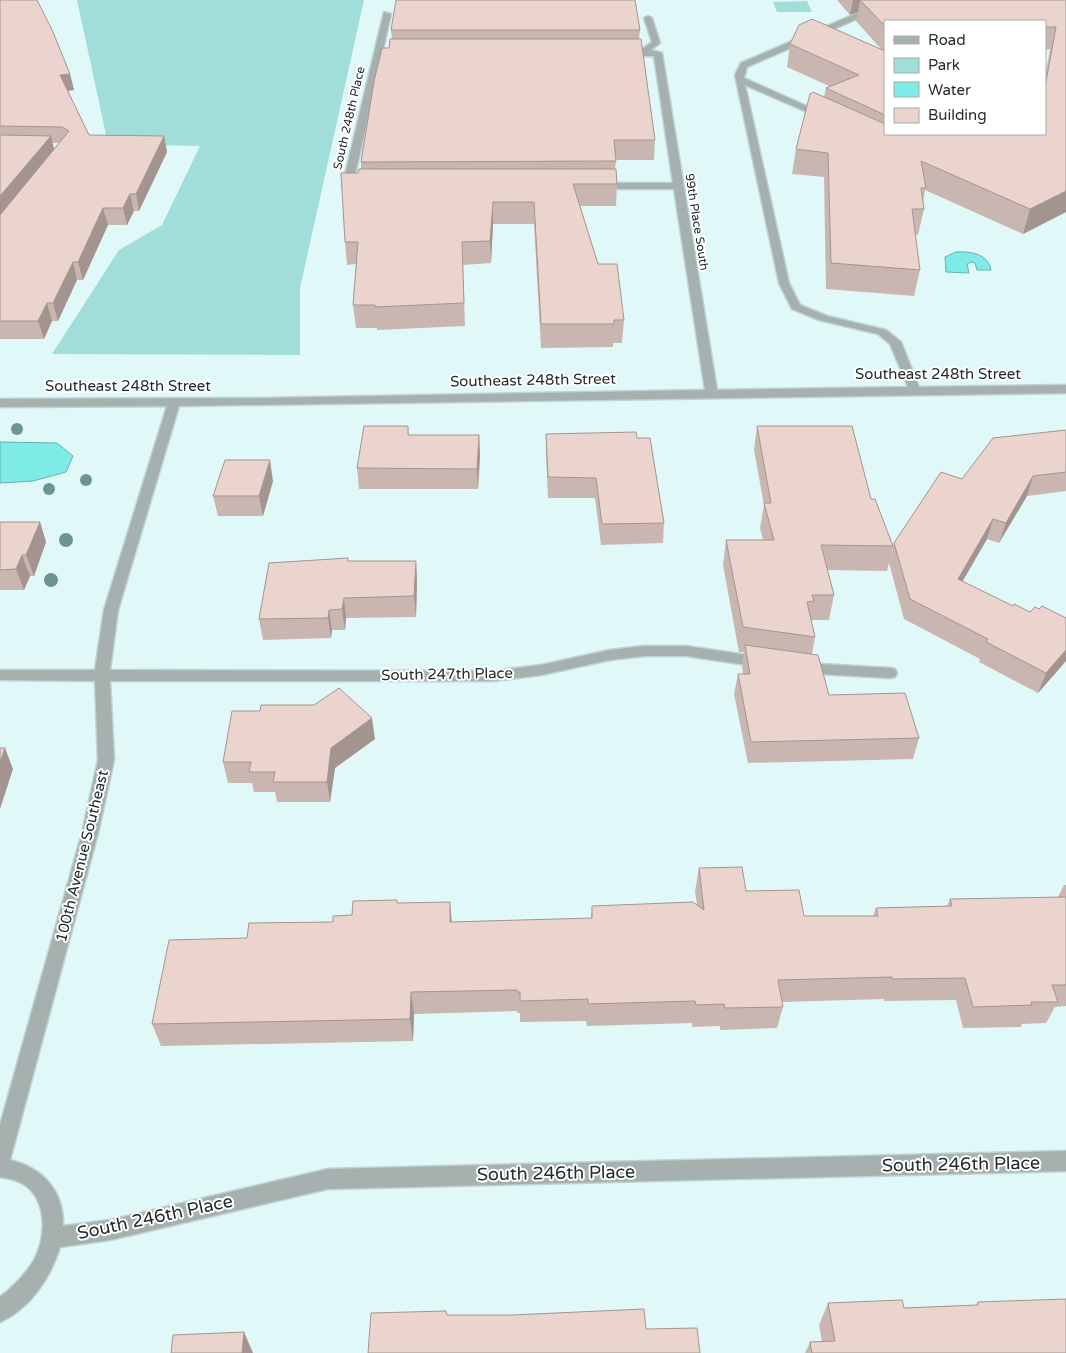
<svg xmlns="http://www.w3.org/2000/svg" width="1066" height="1353" viewBox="0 0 1066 1353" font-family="'Varela Round',sans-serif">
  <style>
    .green { fill: #a1deda }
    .water { fill: #7eebe7; stroke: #62b2af }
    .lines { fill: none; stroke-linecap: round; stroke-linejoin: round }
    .minor-casing { stroke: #bed4d3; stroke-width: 3 }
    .minor { fill: #a5b0af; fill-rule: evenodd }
    .tree { fill: #6c9493 }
    .wall { fill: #cab6b1; fill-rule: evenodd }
    .shaded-wall { fill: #a49490 }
    .building { fill: #ebd4ce; stroke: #a49490 }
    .labels { text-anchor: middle; stroke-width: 4; stroke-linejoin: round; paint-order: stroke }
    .far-street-label { font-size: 12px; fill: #222c2b; stroke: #fff }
    .street-label { font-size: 15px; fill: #222c2b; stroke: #fff }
    .near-street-label { font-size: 18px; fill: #222c2b; stroke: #fff }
  </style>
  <rect width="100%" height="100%" fill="#e0f9f8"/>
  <path class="green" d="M77 0H364L300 288V355L52 354 119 250 162 225 200 146 108 144Z
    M807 1 812 12H777L773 2Z"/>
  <path class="water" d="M956 252C971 251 988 254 991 270H977L975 263 971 262 967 264 969 273 946 272 945 257Z
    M0 442 57 443 73 456 66 472 33 481 0 483Z"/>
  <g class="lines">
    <g class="minor-casing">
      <path id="minor" d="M877 10 881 12 880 14 866 15 747 67 744 78 829 116 827 118H821L745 85 789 283 800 305 827 316 886 330 901 342 919 387 1066 385V393L179 406 118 610 110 670 493 671 541 665 610 650 644 646H686L761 657 766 658 768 662 766 666 761 667 686 656H644L610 660 541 675 493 681H110L114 760 98 833 10 1160C43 1168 64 1191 63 1226L110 1220 328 1169 1066 1151V1171L328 1189 110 1240 60 1247C51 1277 30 1309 0 1322V1297C13 1287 25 1275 34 1260 47 1236 48 1195 19 1182 13 1179 6 1178 0 1177V1125L82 833 98 760 95 681 0 680V670H95L104 610 167 406 0 407V399L266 398 705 390 674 189H597L592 186 597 183H673L654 56H623L619 53 623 50H641L652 42 644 18 648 16 652 18 660 43 651 50 662 53 717 390 908 387 890 344 878 334 819 320 792 309 779 283 735 75 741 63 862 11Z
        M384 12 391 14 353 184 357 187 355 189 347 190 342 187Z
        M802 663 890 668 895 669 897 673 895 677 890 678 802 673 797 672 795 668 797 664Z"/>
    </g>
    <use href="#minor" class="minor"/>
  </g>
  <g class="tree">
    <circle cx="17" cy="429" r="6"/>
    <circle cx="86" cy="480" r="6"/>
    <circle cx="49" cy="489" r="6"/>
    <circle cx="66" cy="540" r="7"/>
    <circle cx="51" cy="580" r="7"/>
  </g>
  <path class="wall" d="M0 0 70 74 74 90 68 91 89 135 164 136 167 152 139 211H134L127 225H108L83 280H77L58 321H52L44 339H0ZM52 143H59L54 149Z
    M837 0H1066V212L1023 234 925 190 923 202 924 209 918 235 915 234 920 270 914 296 826 289 824 177 792 174 796 149 824 97 826 88 829 86 787 67 790 44 881 49 856 21 858 12 850 15ZM885 21H1045V50L1050 49 1045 77V134H885Z
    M391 30H640L639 39 655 140 654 160H616L615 169 617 184 616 206H580L598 264 624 320 622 343H613V347L541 348 534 224H493L491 263 463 265 465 326 377 330V328H356L353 305 356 264 347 265 345 242 358 173 361 169V162L389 48 392 39Z
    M408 426 409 435H479L480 455 478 489H359L357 468Z
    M757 426 871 499 893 546 887 571 827 570 834 595 829 620H811L815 637 812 654 829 695 919 738 913 759 748 763 734 694 738 674H743L742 666 744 652H739L723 565 726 540H763L760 528 764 505 754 450Z
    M1066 430V491L1027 496 999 543 987 539 963 581 1066 661 1038 693 979 662 980 659 904 619 889 563 894 543 962 479Z
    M546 434 637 438 664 523 663 543 601 545 595 498H548L546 454Z
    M273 481 263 516H218L213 496Z
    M0 522H40L46 542 34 576H30L24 590H0Z
    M416 561 417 581 416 617 346 618 345 630H332L331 638 263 640 259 619Z
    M375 739 335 768 330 802H277L275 792H254L252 783H228L223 762Z
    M699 868 746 891 804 916H873L876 908 947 906 950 899 1058 897 1064 885H1066V1006L1055 1007 1046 1023 1022 1024 1021 1027 963 1028 956 1000 884 1001V999L782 1002 783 1007 777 1028 720 1030V1026L692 1027V1023L587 1026 586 1021 520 1022V1013H517V1011L414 1014 413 1041 161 1046 152 1024 247 938 333 922 397 900V903L452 922 591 918 592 906 697 905 695 891Z
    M978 1302 1066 1353H805L810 1342 822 1341 819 1325 828 1303 904 1308 976 1305Z"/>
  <path class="shaded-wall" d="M853 0H860L858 12 850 15Z
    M70 74 74 90 64 91 60 75Z
    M51 136 55 153 0 219V196Z
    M164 136 167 152 139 211 136 194Z
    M1066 191V212L1023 234 1030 209Z
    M130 194 134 211 127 225 123 208Z
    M493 202V224L491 263 490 241Z
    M103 208 108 225 83 280 78 262Z
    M73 262 77 280 58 321 53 303Z
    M47 303 52 321 44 339 38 321Z
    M479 435 480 455 478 489 477 469Z
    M270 460 273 481 263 516 259 496Z
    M1033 476 1027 496 999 543 1006 523Z
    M993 519 987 539 952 599 958 579Z
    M40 522 46 542 34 576 26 555Z
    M22 555 30 576 24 590 16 569Z
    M416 561 417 581 416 617 414 596Z
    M344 598 346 618 345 630 342 609Z
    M329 610 332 630 331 638 328 618Z
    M1066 650V661L1038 693 1046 673Z
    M372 718 375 739 335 768 330 802 327 782 331 748Z
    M5 748 13 769 0 809V762Z
    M450 902 452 924 450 922Z
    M411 992 414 1014 413 1041 410 1019Z
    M244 1332 253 1353H242Z"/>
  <path class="building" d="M0 0H37L53 32 70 74 60 75 89 135 164 136 136 194H130L123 208H103L78 262H73L53 303H47L38 321H0V215L69 131 62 127 0 126Z
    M396 0H635L640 30H391Z
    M860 0H1066V191L1030 209 921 161 926 188H921L924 209H912L920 270 831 263 828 153 796 149 810 94 813 92 885 124V134H1045V87L1056 27H1045V21H885V26Z
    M812 19 885 51V115L826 88 859 75 790 44 799 25Z
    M390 39H641L655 140H614L616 161 361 162 374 81 382 48H389Z
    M0 135 51 136 0 196Z
    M359 169H616L617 184H573L598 264H617L624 320H614V324H541L534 202H493L490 241 462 242 464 303 375 307V305H353L358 242H345L341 173H358Z
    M364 426H408V435H479L477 469 357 468Z
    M757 426H852L871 499H875L893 546 821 545 834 595H812L814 601 807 602 815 637 743 627 726 540H774L764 503H771Z
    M1066 430V472L1033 476 1006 523 993 519 958 579 1013 606 1014 604 1030 612 1035 607 1039 609 1042 606 1066 618V650L1046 673 986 642 988 639 910 599 894 543 941 472 962 479 993 438Z
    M636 432 637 438H650L664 523 602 524 596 478 548 477 546 434Z
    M225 460H270L259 496H213Z
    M0 522H40L26 555H22L16 569 0 570Z
    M348 558V561H416L414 596 344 598 342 609 329 610 328 618 259 619 269 563Z
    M745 645 818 655 829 695 905 693 919 738 751 742 738 674H750Z
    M339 688 372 718 331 748 327 782H273L275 772H249L251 762H223L232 711H260L261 705H314Z
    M0 748H5L0 762Z
    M742 867 746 891 799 890 804 916H878L876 908 952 906 950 899 1066 897V985H1052L1058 1002H1031L1032 1005 973 1007 965 978 892 979V977L778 980 783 1007 725 1008 724 1004 696 1005 695 1001 588 1004V999L520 1001V992H517V990L411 992 410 1019 152 1024 169 940 247 938 249 923 333 922V916L352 915 353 901 397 900V903L450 902V922L592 918V906L693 902 704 910 699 868Z
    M1066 1299V1353H812L810 1342 835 1341 828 1303 902 1300 904 1308 978 1305V1302Z
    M644 1309 646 1329 697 1328 700 1353H368L371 1313 446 1311 447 1315H512Z
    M244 1332 242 1353H171L173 1335Z"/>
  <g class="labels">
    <g class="far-street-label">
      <text transform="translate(349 118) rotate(-77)" y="4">South 248th Place</text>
      <text transform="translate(697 222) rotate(81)" y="4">99th Place South</text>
    </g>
    <g class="street-label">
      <text x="938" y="379">Southeast 248th Street</text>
      <text transform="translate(533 380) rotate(-1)" y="5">Southeast 248th Street</text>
      <text x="128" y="391">Southeast 248th Street</text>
      <text transform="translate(447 674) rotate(-1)" y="5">South 247th Place</text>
      <text transform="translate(82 856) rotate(-76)" y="5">100th Avenue Southeast</text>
    </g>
    <g class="near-street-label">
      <text transform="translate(961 1164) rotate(-1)" y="6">South 246th Place</text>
      <text transform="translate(556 1173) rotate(-1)" y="6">South 246th Place</text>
      <text transform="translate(155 1217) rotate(-12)" y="6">South 246th Place</text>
    </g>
  </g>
  <rect x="884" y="20" width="162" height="115" fill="#ffffff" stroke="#a7abaa"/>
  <rect x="894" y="36" width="25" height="8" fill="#a5b0af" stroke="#a7abaa"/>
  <text x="928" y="45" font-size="15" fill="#222c2b">Road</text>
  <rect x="894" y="58" width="25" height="15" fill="#a1deda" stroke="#a7abaa"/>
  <text x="928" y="70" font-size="15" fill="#222c2b">Park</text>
  <rect x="894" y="82" width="25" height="15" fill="#7eebe7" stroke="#a7abaa"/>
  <text x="928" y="95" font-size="15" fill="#222c2b">Water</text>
  <rect x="894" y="108" width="25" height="15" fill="#ebd4ce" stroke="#a7abaa"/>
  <text x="928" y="120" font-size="15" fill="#222c2b">Building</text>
</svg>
